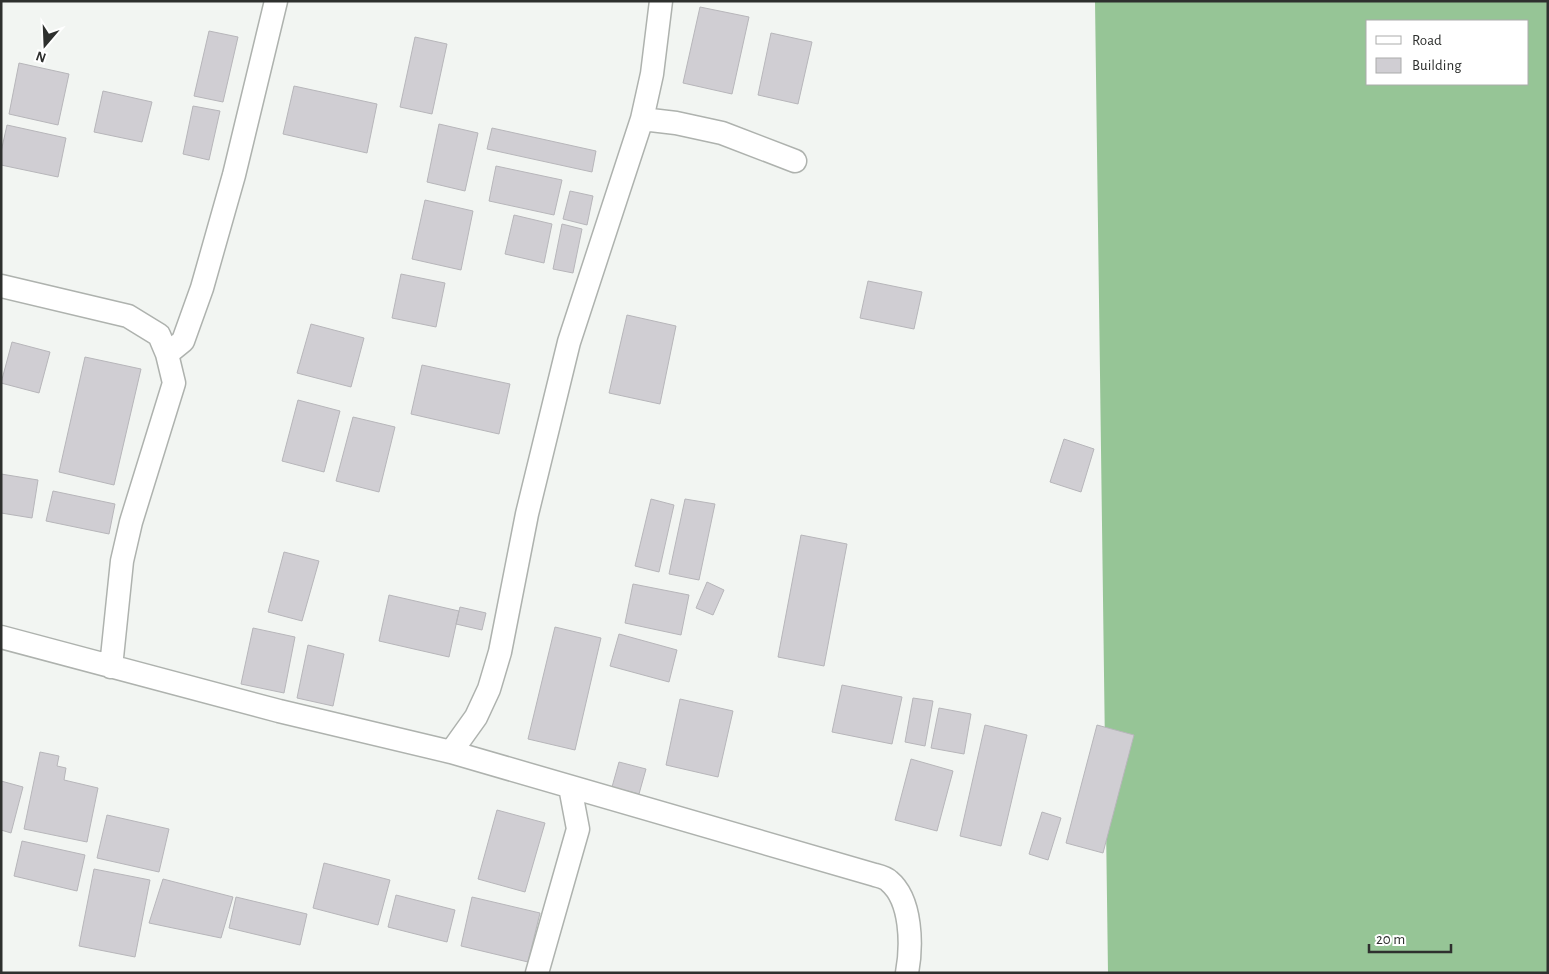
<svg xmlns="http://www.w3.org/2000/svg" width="1549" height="974" viewBox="0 0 1549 974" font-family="'Alegreya Sans',sans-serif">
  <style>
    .forest { fill: #96c596; fill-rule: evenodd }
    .building { fill: #d0ced3; stroke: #b7b6ba }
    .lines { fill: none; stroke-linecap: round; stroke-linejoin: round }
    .minor-casing { stroke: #aeb2ae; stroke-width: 25 }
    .minor { stroke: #fff; stroke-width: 22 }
  </style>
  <rect width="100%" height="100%" fill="#f2f5f2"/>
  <path class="forest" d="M1095 1H1548V973H1108ZM1368 21H1528V84H1368Z"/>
  <path class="building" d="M700 7 749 17 732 94 683 83Z
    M209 31 238 37 223 102 194 96Z
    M771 33 812 42 798 104 758 95Z
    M415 37 447 44 432 114 400 107Z
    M19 63 69 74 58 125 9 114Z
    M294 86 377 104 367 153 283 134Z
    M103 91 152 102 142 142 94 132Z
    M193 106 220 111 209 160 183 154Z
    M439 124 478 133 465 191 427 182Z
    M7 125 66 138 58 177 1 165V152Z
    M492 128 596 151 592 172 487 149Z
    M496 166 562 180 554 215 489 201Z
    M570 191 593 196 587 225 563 219Z
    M425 200 473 211 461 270 412 259Z
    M514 215 552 224 544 263 505 254Z
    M562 224 582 229 573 273 553 269Z
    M401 274 445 283 436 327 392 318Z
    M868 281 922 292 914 329 860 318Z
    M627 315 676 326 660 404 609 393Z
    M311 324 364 338 351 387 297 373Z
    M12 342 50 352 39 393 1 383Z
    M85 357 141 369 114 485 59 472Z
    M422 365 510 384 499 434 411 414Z
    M298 400 340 411 324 472 282 461Z
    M353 417 395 427 379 492 336 481Z
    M1064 439 1094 449 1081 492 1050 482Z
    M1 474 38 480 32 518 1 513Z
    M53 491 115 504 109 534 46 521Z
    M651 499 674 505 659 572 635 566Z
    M685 499 715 504 699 580 669 574Z
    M801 535 847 544 824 666 778 657Z
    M284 552 319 561 302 621 268 612Z
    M707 582 724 590 713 615 696 608Z
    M633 584 689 595 681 635 625 623Z
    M389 595 459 611 449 657 379 641Z
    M460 607 486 613 482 630 456 624Z
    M555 627 601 638 575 750 528 739Z
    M253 628 295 637 284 693 241 684Z
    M619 634 677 650 669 682 610 666Z
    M308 645 344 654 333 706 297 698Z
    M842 685 902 697 892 744 832 732Z
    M913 698 933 701 925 746 905 742Z
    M680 699 733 711 718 777 666 765Z
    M939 708 971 714 964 754 931 748Z
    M985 725 1027 735 1001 846 960 836Z
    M1097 725 1134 735 1103 853 1066 843Z
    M40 752 59 756 57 766 66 768 64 780 98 788 87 842 24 829Z
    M911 759 953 771 937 831 895 820Z
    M619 762 646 769 639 794 612 787Z
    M1 781 23 787 11 833 1 830Z
    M497 810 545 823 525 892 478 879Z
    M1042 812 1061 818 1048 860 1029 854Z
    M107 815 169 829 159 872 97 858Z
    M22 841 85 855 77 891 14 876Z
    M324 863 390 880 378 925 313 908Z
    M94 869 150 880 135 957 79 946Z
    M163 879 233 897 221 938 149 923Z
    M396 895 455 910 447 942 388 927Z
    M236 897 307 914 300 945 229 928Z
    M472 897 540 913 528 962 461 946Z"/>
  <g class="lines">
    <g class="minor-casing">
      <path id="minor" d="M642 119 676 123 722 133 795 161
        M1 286 128 316 159 335 167 354 174 383 131 522 122 561 111 667
        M167 354 183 341 202 288 234 175 276 1
        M1 637 279 711 451 752 875 875C879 876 886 878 889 881 912 900 912 946 907 973
        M451 752 476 717 489 689 500 652 527 514 569 342 642 119 652 74 661 1
        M537 973 578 829 570 787"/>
    </g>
    <use href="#minor" class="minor"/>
  </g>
  <rect width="1549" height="974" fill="none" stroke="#2e302e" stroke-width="5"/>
  <rect x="1366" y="20" width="162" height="65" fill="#ffffff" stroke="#abacab"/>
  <rect x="1376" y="36" width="25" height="8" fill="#ffffff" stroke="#abacab"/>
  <text x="1412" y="45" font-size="15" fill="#2e302e">Road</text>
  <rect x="1376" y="58" width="25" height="15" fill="#d0ced3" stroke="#abacab"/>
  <text x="1412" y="70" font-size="15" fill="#2e302e">Building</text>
  <g transform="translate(45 45) rotate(199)" stroke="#ffffff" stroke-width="4" paint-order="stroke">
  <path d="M0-4L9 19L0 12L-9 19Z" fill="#2e302e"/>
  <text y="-8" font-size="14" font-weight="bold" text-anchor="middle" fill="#2e302e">N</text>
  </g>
  <path d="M1369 944v8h82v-8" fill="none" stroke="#2e302e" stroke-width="2.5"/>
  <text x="1376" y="944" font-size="15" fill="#2e302e" stroke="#ffffff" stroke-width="4" paint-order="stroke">20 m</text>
</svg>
